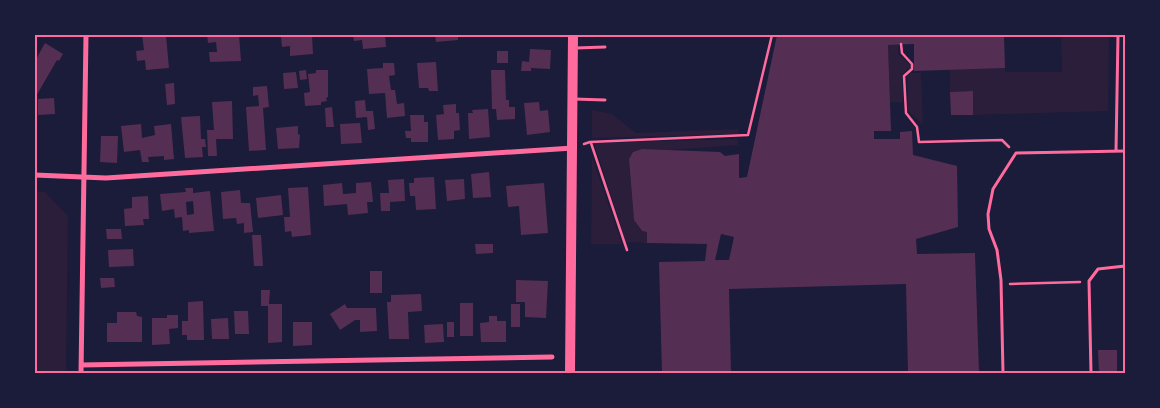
<svg xmlns="http://www.w3.org/2000/svg" width="1160" height="408" viewBox="0 0 1160 408" font-family="'Public Sans',sans-serif">
  <style>
    .green { fill: #2a1e3b }
    .building { fill: #542f53; fill-rule: evenodd }
    .lines { fill: none; stroke-linecap: round; stroke-linejoin: round }
    .path { stroke: #ff6b9d; stroke-width: 2.5 }
    .service { stroke: #ff6b9d; stroke-width: 3 }
    .minor { stroke: #ff6b9d; stroke-width: 5 }
    .secondary { stroke: #ff6b9d; stroke-width: 10 }
    .neatline { fill: none; stroke: #ff6b9d; stroke-width: 2 }
  </style>
  <rect width="100%" height="100%" fill="#1b1b3a"/>
  <path class="green" d="M1077 35H1109L1108 111 973 115 972 91 950 92V69L1005 68 1006 72H1062L1061 38Z
    M898 44V53L911 66 902 75 903 102H890L888 45Z
    M910 73H921L923 125 908 111 907 76Z
    M592 110 612 114 636 133 738 129 739 134 592 138Z
    M738 139V145L670 150 642 149 633 152 629 160 634 220 641 231 647 232V243L626 242 594 143Z
    M592 157 622 244H591Z
    M35 191 45 192 68 216 66 373H35Z"/>
  <path class="building" d="M142 35H166L169 68 146 70 145 60 137 61 136 51 144 50Z
    M207 35H239L241 61 210 62 209 52H217L216 42 208 43Z
    M288 35H312L313 54 290 56V46L282 47 281 37Z
    M353 35H385L386 47 363 49 362 40 354 41Z
    M435 35H458V40L436 42Z
    M777 35H1004L1005 68 914 71V44L888 45 891 131H874V139H900V132L912 131 913 155 957 166 958 227 916 239 917 254 975 253 979 373H908L906 284 729 289 731 373H662L659 262 705 261 707 244 647 243V232L642 231 634 220 629 159 633 152 642 149 720 152 725 156 739 154V178L747 177ZM721 234 734 237 729 260H715Z
    M45 43 63 54 59 61 57 60 35 98V61Z
    M530 49 551 50 550 69 531 68V71H521L522 61 529 62Z
    M497 51H508V63H497Z
    M436 62 438 91H429L428 88H419L417 63Z
    M383 63H394L395 75 389 76 391 90H395L397 104 404 103 405 116 387 118 385 93 369 94 367 69 383 68Z
    M306 70 307 79 300 80 299 71Z
    M316 70H328V97L326 98 327 101 321 102V105L305 106 304 93 310 92 308 74 316 73Z
    M491 70H505L506 100H509V107H515V119L497 120 496 109H492Z
    M296 72 298 88 284 89 283 73Z
    M174 83 175 104 167 105 165 84Z
    M267 86 269 107 263 108 266 150 249 151 246 107 259 106 258 95 253 96V87Z
    M973 91V115H951L950 92Z
    M54 98 55 114 38 115V99Z
    M365 100 366 111H373L375 129 368 130 367 117 356 118 355 101Z
    M232 101 233 139H216L217 156H208L207 130H214L212 102Z
    M539 102 540 111 548 110 550 132 527 135 524 103Z
    M456 104V113H459L460 130 454 131V139L438 140 436 115 444 114 443 105Z
    M332 107 334 127H326L325 108Z
    M488 109 490 137 469 139 468 113H473L472 110Z
    M410 115H424V122H428V142H411V138H406L405 131H411Z
    M200 116 201 139H205L206 147H202L203 157 185 158 181 117Z
    M360 123 362 143 341 144 340 124Z
    M141 124 142 138 155 135 154 126 171 124 174 159 164 160V156L148 157 149 162H142L140 150 124 152 121 126Z
    M298 126V135L300 134 299 148 278 149 276 128Z
    M101 136H118L117 163 100 162Z
    M489 172 491 197 473 198 471 174Z
    M434 177 436 209 416 210 415 196H410L409 183H414V178Z
    M404 179 405 201 390 202V211H381L380 193H389L388 180Z
    M464 179 465 199 447 201 445 180Z
    M371 182 373 202H367L368 213 348 215 347 204 324 206 323 185 342 183 343 194 356 193V183Z
    M544 183 548 233 521 235 519 206 508 207 506 186Z
    M308 187 311 235 292 237 291 231 285 232 284 217H290L288 188Z
    M185 188H193V193L210 191 214 231 189 233V230L183 231 182 217 175 218 174 209 162 211 160 194 186 192ZM193 201 194 214 187 215 186 202Z
    M240 190 241 203H250L253 232 244 233V223L237 224 236 218 223 219 221 192Z
    M281 195 283 215 258 218 256 198Z
    M148 196 149 219H143L144 225 125 226 124 209 132 208V197Z
    M106 229H121L122 239H107Z
    M252 235H261L263 266H254Z
    M475 244H493V253L476 254Z
    M133 249 134 266 109 267 108 250Z
    M370 271H382V293H370Z
    M100 278H114L115 287 101 288Z
    M516 280 548 281 546 318 525 317V302H516Z
    M261 290H270L269 304H282V342L268 343V306H261Z
    M421 294 422 311 408 312 409 339H389L387 302H391V295Z
    M203 301 204 340H187V335H182V321H188V302Z
    M460 303H473V336H460Z
    M345 304 347 308H376L377 331 360 332V320H355L340 330 330 314Z
    M511 304H520V327H511Z
    M234 311H248L249 334H235Z
    M117 312H136L137 316 142 317V342H107V323H117Z
    M167 315H178V328L169 329 170 344 152 345V318H167Z
    M489 316H497V321H506V342H481L480 323 489 322Z
    M228 318 229 339H212L211 319Z
    M293 322H312V345L293 346Z
    M447 322H454V337H447Z
    M443 324 444 342 425 343 424 325Z
    M1098 350H1117V373H1099Z"/>
  <g class="lines">
    <path class="path" d="M901 44 902 53 912 64V69L904 76 906 113 917 127 919 142 1002 140 1009 147
      M591 143 627 250
      M584 144 590 142 748 135 772 35
      M1010 284 1080 282"/>
    <path class="service" d="M576 48 605 47
      M574 99 605 100
      M1116 151 1118 35
      M1003 373 1001 280 997 250 989 229 988 214 993 189 1016 153 1125 151
      M1091 373 1089 281 1098 269 1125 266"/>
    <path class="minor" d="M35 175 106 178 573 148
      M81 365 552 357
      M81 373 86 35"/>
    <path class="secondary" d="M570 373 573 35"/>
  </g>
  <rect width="1160" height="408" fill="none" stroke="#1b1b3a" stroke-width="72"/>
  <rect x="36" y="36" width="1088" height="336" class="neatline"/>
</svg>
